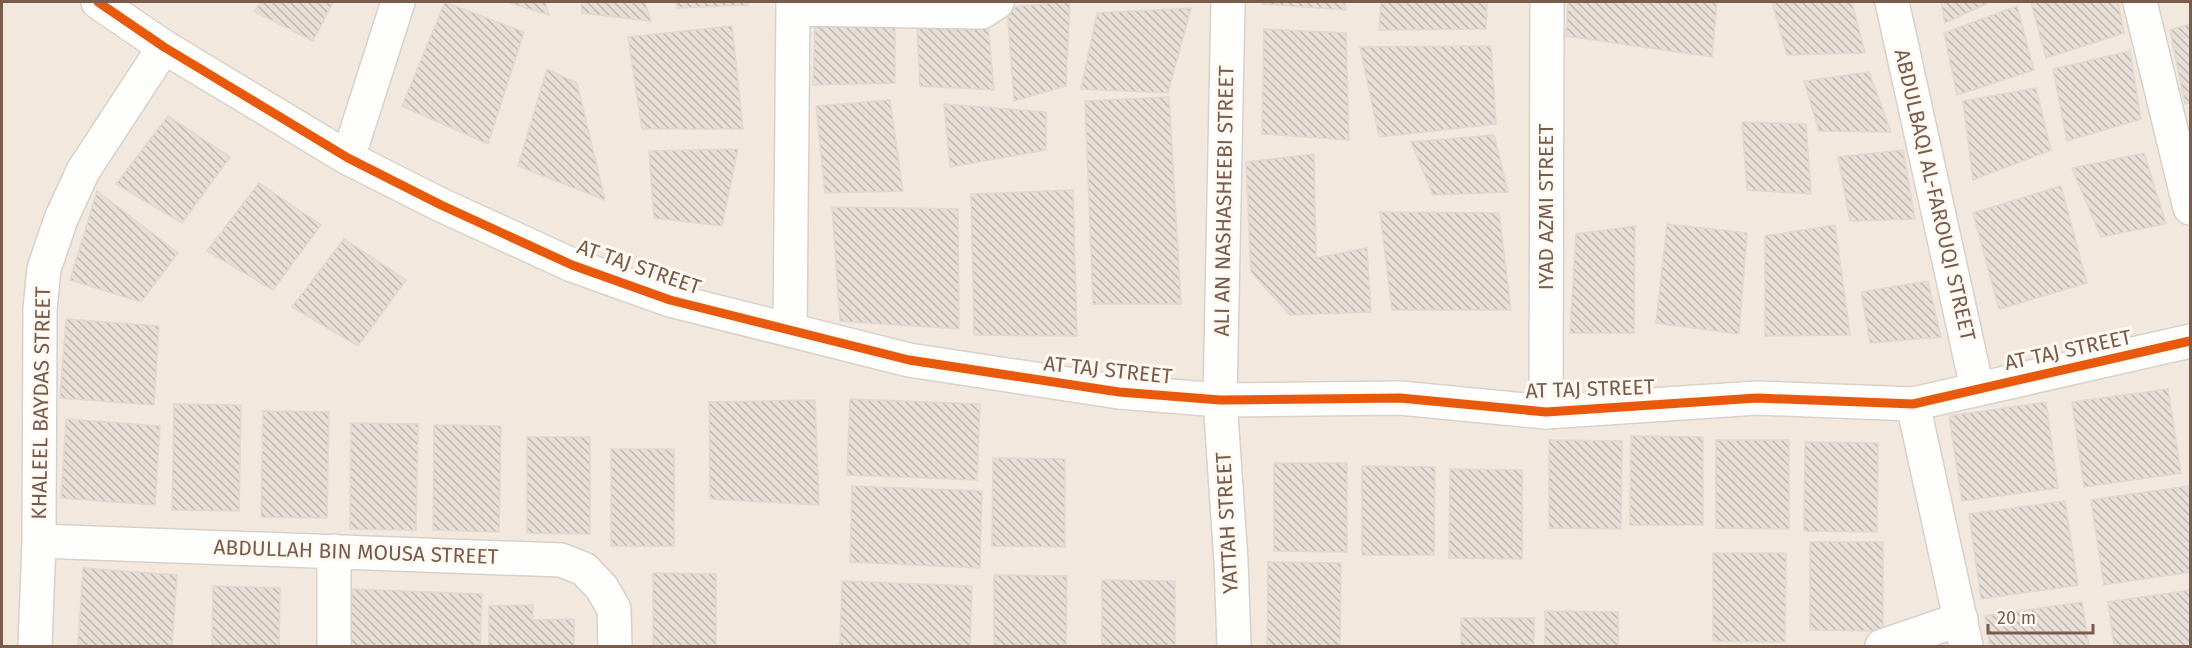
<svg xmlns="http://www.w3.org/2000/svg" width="2192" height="648" viewBox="0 0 2192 648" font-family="'Fira Sans',sans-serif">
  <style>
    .residential { fill: #f2e8de }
    .building { fill: url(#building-back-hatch); stroke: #e2d8d2; stroke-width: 1.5 }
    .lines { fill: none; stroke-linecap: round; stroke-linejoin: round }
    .street-casing { stroke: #d7d1cb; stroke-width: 36 }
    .secondary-casing { stroke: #d9d2cb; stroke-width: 36 }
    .street { stroke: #fefefd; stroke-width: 33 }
    .secondary { stroke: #fefefd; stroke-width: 33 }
    .cycleway-casing { stroke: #fffaf3; stroke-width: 13 }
    .cycleway { stroke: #e8590c; stroke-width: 9 }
    .labels { text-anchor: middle; stroke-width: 6; stroke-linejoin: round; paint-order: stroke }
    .street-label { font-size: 21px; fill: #7a5c4d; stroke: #fffaf3 }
  </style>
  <defs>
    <pattern id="building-back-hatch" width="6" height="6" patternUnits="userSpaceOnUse" patternTransform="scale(1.5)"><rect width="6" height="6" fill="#e6ded7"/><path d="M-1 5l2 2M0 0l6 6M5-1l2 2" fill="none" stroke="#bfb7b1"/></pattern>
  </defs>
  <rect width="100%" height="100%" fill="#f9f5f0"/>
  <path class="residential" d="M2 2H2190V646H2Z"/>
  <path class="building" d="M260 2H333L313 41 255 12Z
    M445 2 524 32 488 144 402 106Z
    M507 2H545L549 15Z
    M581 2H645L651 21 582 13Z
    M676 2H748V5L677 8Z
    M1056 2H1070L1066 86 1014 101 1007 8Z
    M1262 2H1345L1346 10 1262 4Z
    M1381 2H1487L1486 29 1379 30Z
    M1568 2H1717L1712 57 1566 36Z
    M1772 2H1852L1865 53 1787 55Z
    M1941 2H1990L1945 23Z
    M2031 2H2118L2124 33 2046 58Z
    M2017 6 2034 70 1957 95 1944 33Z
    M1191 8 1168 93 1081 89 1097 13Z
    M815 21 895 23V83L813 85Z
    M2190 24V103L2185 104 2170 30Z
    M988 25 994 90 920 86 917 27Z
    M732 26 743 129H642L628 37Z
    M1264 29 1346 33 1349 140 1262 134Z
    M1491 46 1496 124 1379 137 1360 47Z
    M2130 51 2141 119 2067 141 2053 69Z
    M547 69 577 83 605 200 518 166Z
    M1869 72 1891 132 1819 131 1804 81Z
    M2036 88 2051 150 1973 180 1963 101Z
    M1169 97 1181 304H1093L1085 101Z
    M890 100 903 191 825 193 816 106Z
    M944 104 1046 112V150L950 167Z
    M168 116 230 157 182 223 116 184Z
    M1742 122 1806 124 1811 194 1747 190Z
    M1494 135 1508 192 1433 195 1411 142Z
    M738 149 722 226 654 218 649 151Z
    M1903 150 1915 219 1850 221 1838 157Z
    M2144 153 2166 224 2101 237 2072 168Z
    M1314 154 1316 258 1367 248 1371 312 1290 315 1251 272 1246 162Z
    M259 183 321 225 273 290 207 251Z
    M2061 186 2087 283 1999 309 1973 213Z
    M1073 190 1077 336 974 335 971 194Z
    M97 191 178 253 141 302 70 280Z
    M832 207 958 209 959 329 840 321Z
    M1380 212 1499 213 1511 310H1392Z
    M1667 224 1747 233 1739 334 1656 323Z
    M1835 225 1850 335 1765 336V236Z
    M1635 226 1634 333H1570L1576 234Z
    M344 239 406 280 358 346 292 307Z
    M1928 281 1941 337 1870 343 1861 292Z
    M66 319 159 326 154 405 60 398Z
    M2168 389 2181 473 2084 487 2072 402Z
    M850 399 980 404 977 480 847 475Z
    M815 400 819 505 710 499 709 402Z
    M2046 402 2058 488 1962 501 1949 416Z
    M174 404 241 405 239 511 172 510Z
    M263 411 329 412 327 518 261 517Z
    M66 419 160 426 155 505 61 498Z
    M351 423 418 424 416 530 350 529Z
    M434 425 501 426 499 532 433 530Z
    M1631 436 1703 437V525H1630Z
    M527 437H590V534L527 533Z
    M1549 440 1622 441 1621 529 1549 528Z
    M1716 440H1789V529L1716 528Z
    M1805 442 1878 443 1877 532 1804 531Z
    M611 449H674V546H611Z
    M993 458 1065 459V547L992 546Z
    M1274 463H1347V552L1274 551Z
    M1362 466 1435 467 1434 555H1362Z
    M1450 469 1522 470V559L1449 558Z
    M852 486 982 491 980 568 850 562Z
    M2188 486 2190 505V572L2104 585 2091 500Z
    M2065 501 2078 585 1981 599 1969 514Z
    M1810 542H1883V631L1810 630Z
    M1713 553H1786L1785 642 1713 641Z
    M1268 562 1341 563 1340 646H1267Z
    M83 568 177 575 172 646H78Z
    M653 573 716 574V646H653Z
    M994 575 1067 576 1066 646H994Z
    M1102 580 1175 581V646H1102Z
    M842 581 972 586 970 646H840Z
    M213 586 280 588 279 646H212Z
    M352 589 482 594 480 646H350Z
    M2190 590V646H2114L2108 602Z
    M2082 602 2089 646H1990L1985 616Z
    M533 605V620L574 619V646H489V606Z
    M1545 611 1618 612V646H1545Z
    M1461 618H1534V646H1461Z"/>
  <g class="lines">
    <g class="street-casing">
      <path id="street" d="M1228 2 1220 400 1231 561 1234 646
        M1892 2 1977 388
        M2140 2 2190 208
        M793 9 982 12 997 2
        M348 158 398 2
        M790 330 793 2
        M1913 404 1966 646
        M1546 412 1547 2
        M39 541 561 560 584 569 602 588 614 609 615 646
        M35 646 39 541 40 309 44 269 61 219 83 171 164 47
        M334 646V551
        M1882 646 1961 619"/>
    </g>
    <g class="secondary-casing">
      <path id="secondary" d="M98 2 164 47 348 158 441 205 572 265 670 300 909 360 1119 392 1220 400 1400 398 1546 412 1757 398 1913 404 2190 341"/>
    </g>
    <use href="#street" class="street"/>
    <use href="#secondary" class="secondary"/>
    <g class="cycleway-casing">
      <path id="cycleway" d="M98 2 164 47 348 158 441 205 572 265 670 300 909 360 1119 392 1220 400 1400 398 1546 412 1757 398 1913 404 2190 341"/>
    </g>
    <use href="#cycleway" class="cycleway"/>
  </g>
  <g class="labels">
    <g class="street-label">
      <text transform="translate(1935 195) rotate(77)" y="7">ABDULBAQI AL-FAROUQI STREET</text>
      <text transform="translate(1224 201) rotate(-89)" y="7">ALI AN NASHASHEEBI STREET</text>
      <text transform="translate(1546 207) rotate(-90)" y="7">IYAD AZMI STREET</text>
      <text transform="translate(639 267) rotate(19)" y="7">AT TAJ STREET</text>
      <text transform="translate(2068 350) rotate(-12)" y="7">AT TAJ STREET</text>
      <text transform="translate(1108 370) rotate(6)" y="7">AT TAJ STREET</text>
      <text transform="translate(1590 389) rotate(-2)" y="7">AT TAJ STREET</text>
      <text transform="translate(41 403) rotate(-89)" y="7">KHALEEL BAYDAS STREET</text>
      <text transform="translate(1227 523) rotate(-93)" y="7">YATTAH STREET</text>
      <text transform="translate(356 552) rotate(2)" y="7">ABDULLAH BIN MOUSA STREET</text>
    </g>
  </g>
  <rect width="2192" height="648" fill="none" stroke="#7a5c4d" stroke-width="6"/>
  <path d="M1988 624v9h105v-9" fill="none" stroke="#7a5c4d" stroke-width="3"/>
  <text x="1997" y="624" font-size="18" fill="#7a5c4d" stroke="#fffaf3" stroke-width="4.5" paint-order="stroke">20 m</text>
</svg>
